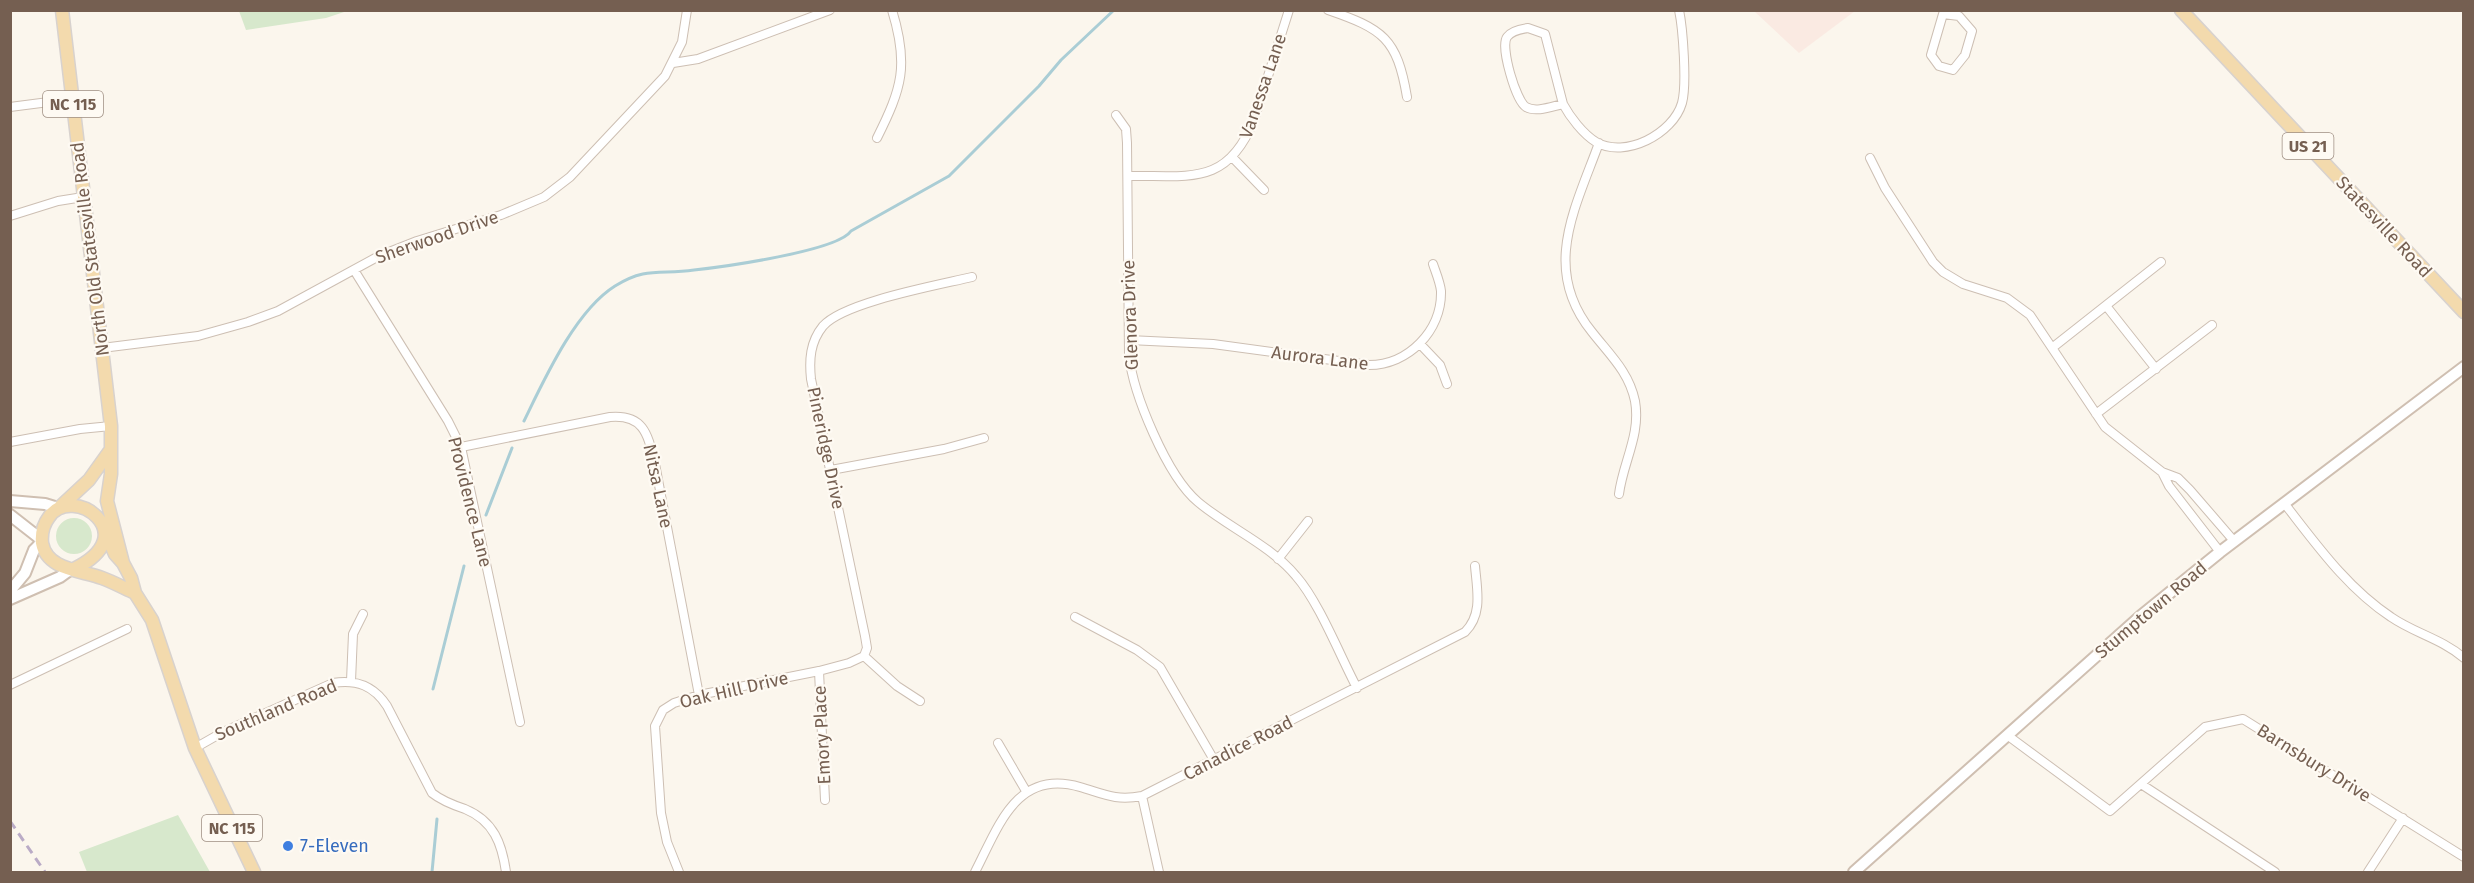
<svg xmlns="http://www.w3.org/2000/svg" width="2474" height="883" viewBox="0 0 2474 883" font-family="'Fira Sans',sans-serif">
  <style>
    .commercial { fill: #faeae2 }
    .green { fill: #d7e8cc }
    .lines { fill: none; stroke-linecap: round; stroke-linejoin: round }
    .stream { stroke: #aacdd5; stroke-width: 3 }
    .street-casing { stroke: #cdbfb3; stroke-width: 10 }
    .secondary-casing { stroke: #cfbfb1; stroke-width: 14 }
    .primary-casing { stroke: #d8d2ce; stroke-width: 15 }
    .street { stroke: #fff; stroke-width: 8 }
    .secondary { stroke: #fff; stroke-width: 10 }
    .primary { stroke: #f3daad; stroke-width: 12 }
    .rail { stroke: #baabc6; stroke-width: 3; stroke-dasharray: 9 6; stroke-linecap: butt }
    .shop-dot { fill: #3f7fe0; stroke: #fefaf3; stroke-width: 2 }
    .labels { text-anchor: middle; stroke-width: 4.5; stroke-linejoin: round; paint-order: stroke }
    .shield { fill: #fefaf3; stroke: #9e8e82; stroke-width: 1.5 }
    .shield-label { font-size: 16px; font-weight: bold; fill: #755f51 }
    .street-label { font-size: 18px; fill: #755f51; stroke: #fefaf3 }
    .shop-label { font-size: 18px; fill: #366cbe; stroke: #fefaf3; text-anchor: start }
  </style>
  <rect width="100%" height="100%" fill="#fbf6ed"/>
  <path class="commercial" d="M1754 11H1855L1799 53Z"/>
  <path class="green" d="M239 11V10L347 11 326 18 246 30Z
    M56 536a18 18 0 1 1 36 0a18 18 0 1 1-36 0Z
    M178 815 210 872H87L79 852Z"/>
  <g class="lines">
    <path class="stream" d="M524 421C544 380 575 311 615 286 647 266 661 275 694 270 722 267 838 251 851 231L949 176 1039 86 1061 60 1114 10
      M486 515 512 448
      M433 689 464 566
      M432 872 437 819"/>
    <g class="street-casing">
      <path id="street" d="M1328 10C1383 29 1397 38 1407 97
        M1943 14 1959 16 1972 31 1965 55 1953 70 1939 66 1931 55Z
        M1528 28 1545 34 1563 104C1553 106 1536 113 1526 107 1516 101 1500 47 1507 37 1511 31 1521 29 1528 28Z
        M673 63 698 59 830 10
        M1563 104C1570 117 1583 134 1596 142 1625 159 1673 134 1682 103 1687 85 1683 29 1679 10
        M10 107 72 99
        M1116 115 1126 129 1127 143 1129 355C1133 394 1167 476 1198 502 1229 528 1269 544 1296 576 1319 602 1340 656 1357 688
        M877 138C902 88 909 65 892 10
        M1599 143C1575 209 1541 269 1592 332 1610 355 1629 372 1635 401 1641 435 1623 462 1619 494
        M1233 158 1264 190
        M1870 158 1885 188 1933 262 1943 272 1963 284 2007 298 2030 315 2105 427 2162 472 2178 478 2190 490 2234 541
        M1128 176C1189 175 1227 187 1254 120L1289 10
        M10 216 58 201 83 197
        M354 270 448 421 461 447 520 722
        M2107 307 2156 369
        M1129 340 1213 344 1369 365C1408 365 1442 331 1441 291 1440 282 1436 273 1433 264
        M1420 344 1440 365 1447 384
        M102 348 198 336 248 322 278 311 379 256 417 241 501 215 544 197 570 177 665 76 682 42 687 10
        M2052 348 2161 262
        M2096 414 2212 325
        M10 442 80 429 111 426
        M461 447 610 417C645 414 648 436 655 464L699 695
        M831 470 944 449 984 438
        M2162 472 2169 486 2220 552
        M2284 503C2316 544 2347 588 2391 617 2414 633 2442 639 2464 658
        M1278 559 1308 521
        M1075 617 1137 650 1160 667 1214 760
        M864 656 867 648 865 636 811 379C809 360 810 342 823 326 844 302 939 285 972 277
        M864 656 897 686 920 701
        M819 671 825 800
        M351 681 353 634 363 614
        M10 685 127 629
        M2007 735 2110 811 2205 727 2243 719 2464 857
        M998 743 1026 791
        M195 748 223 732 333 683C357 679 374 686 387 706L432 793C442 801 453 805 465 809 494 821 502 844 506 872
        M2141 784 2275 872
        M1142 796 1159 872
        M679 872 667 842 661 813 655 726 663 710 674 703 699 695 819 671 849 663 864 656
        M975 872C998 828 1016 768 1080 787 1104 794 1115 801 1142 796L1465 632C1483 614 1477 590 1475 566
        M2368 872 2403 818"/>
    </g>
    <g class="secondary-casing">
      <path id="secondary" d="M10 501 45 504 58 508
        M10 515 42 540
        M10 591 25 573 34 550 42 542
        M10 599 60 577 71 569
        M1854 872 2141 616 2220 552 2464 367"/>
    </g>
    <g class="primary-casing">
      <path id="primary" d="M62 10 111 426V474L107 501 123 563
        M2181 10 2464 312
        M60 507 89 480 109 452
        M105 531 115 554 123 563 131 578 135 593 152 620 195 748 254 872
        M74 569C146 534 72 483 49 517 43 525 41 533 42 543 47 570 80 570 102 578 113 582 124 588 135 593"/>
    </g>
    <use href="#street" class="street"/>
    <use href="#secondary" class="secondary"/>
    <use href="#primary" class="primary"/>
    <path class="rail" d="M10 821 45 872"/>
  </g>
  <circle class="shop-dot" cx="288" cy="846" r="6"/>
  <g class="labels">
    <g class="shield">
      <rect x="43" y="91" width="60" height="26" rx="4.5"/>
      <rect x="2282.5" y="133" width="51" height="26" rx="4.5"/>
      <rect x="202" y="815" width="60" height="26" rx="4.5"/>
    </g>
    <g class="shield-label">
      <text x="73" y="110">NC 115</text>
      <text x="2308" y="152">US 21</text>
      <text x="232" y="834">NC 115</text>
    </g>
    <g class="street-label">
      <text transform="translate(1263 86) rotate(-71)" y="6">Vanessa Lane</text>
      <text transform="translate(2384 227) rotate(47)" y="6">Statesville Road</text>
      <text transform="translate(437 237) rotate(-19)" y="6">Sherwood Drive</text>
      <text transform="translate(90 249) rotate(-97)" y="6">North Old Statesville Road</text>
      <text transform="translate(1130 315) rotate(-92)" y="6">Glenora Drive</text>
      <text transform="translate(1320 358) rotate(7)" y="6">Aurora Lane</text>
      <text transform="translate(826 448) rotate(78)" y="6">Pineridge Drive</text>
      <text transform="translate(658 486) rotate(78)" y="6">Nitsa Lane</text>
      <text transform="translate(470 502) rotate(76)" y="6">Providence Lane</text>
      <text transform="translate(2151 610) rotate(-40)" y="6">Stumptown Road</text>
      <text transform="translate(734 690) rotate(-13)" y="6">Oak Hill Drive</text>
      <text transform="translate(276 710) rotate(-23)" y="6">Southland Road</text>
      <text transform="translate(822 735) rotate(-93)" y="6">Emory Place</text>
      <text transform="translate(1238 748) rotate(-27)" y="6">Canadice Road</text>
      <text transform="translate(2314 763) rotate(32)" y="6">Barnsbury Drive</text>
    </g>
    <g class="shop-label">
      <text x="300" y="852">7-Eleven</text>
    </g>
  </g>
  <rect width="2474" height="883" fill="none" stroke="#755f51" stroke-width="24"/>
</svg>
